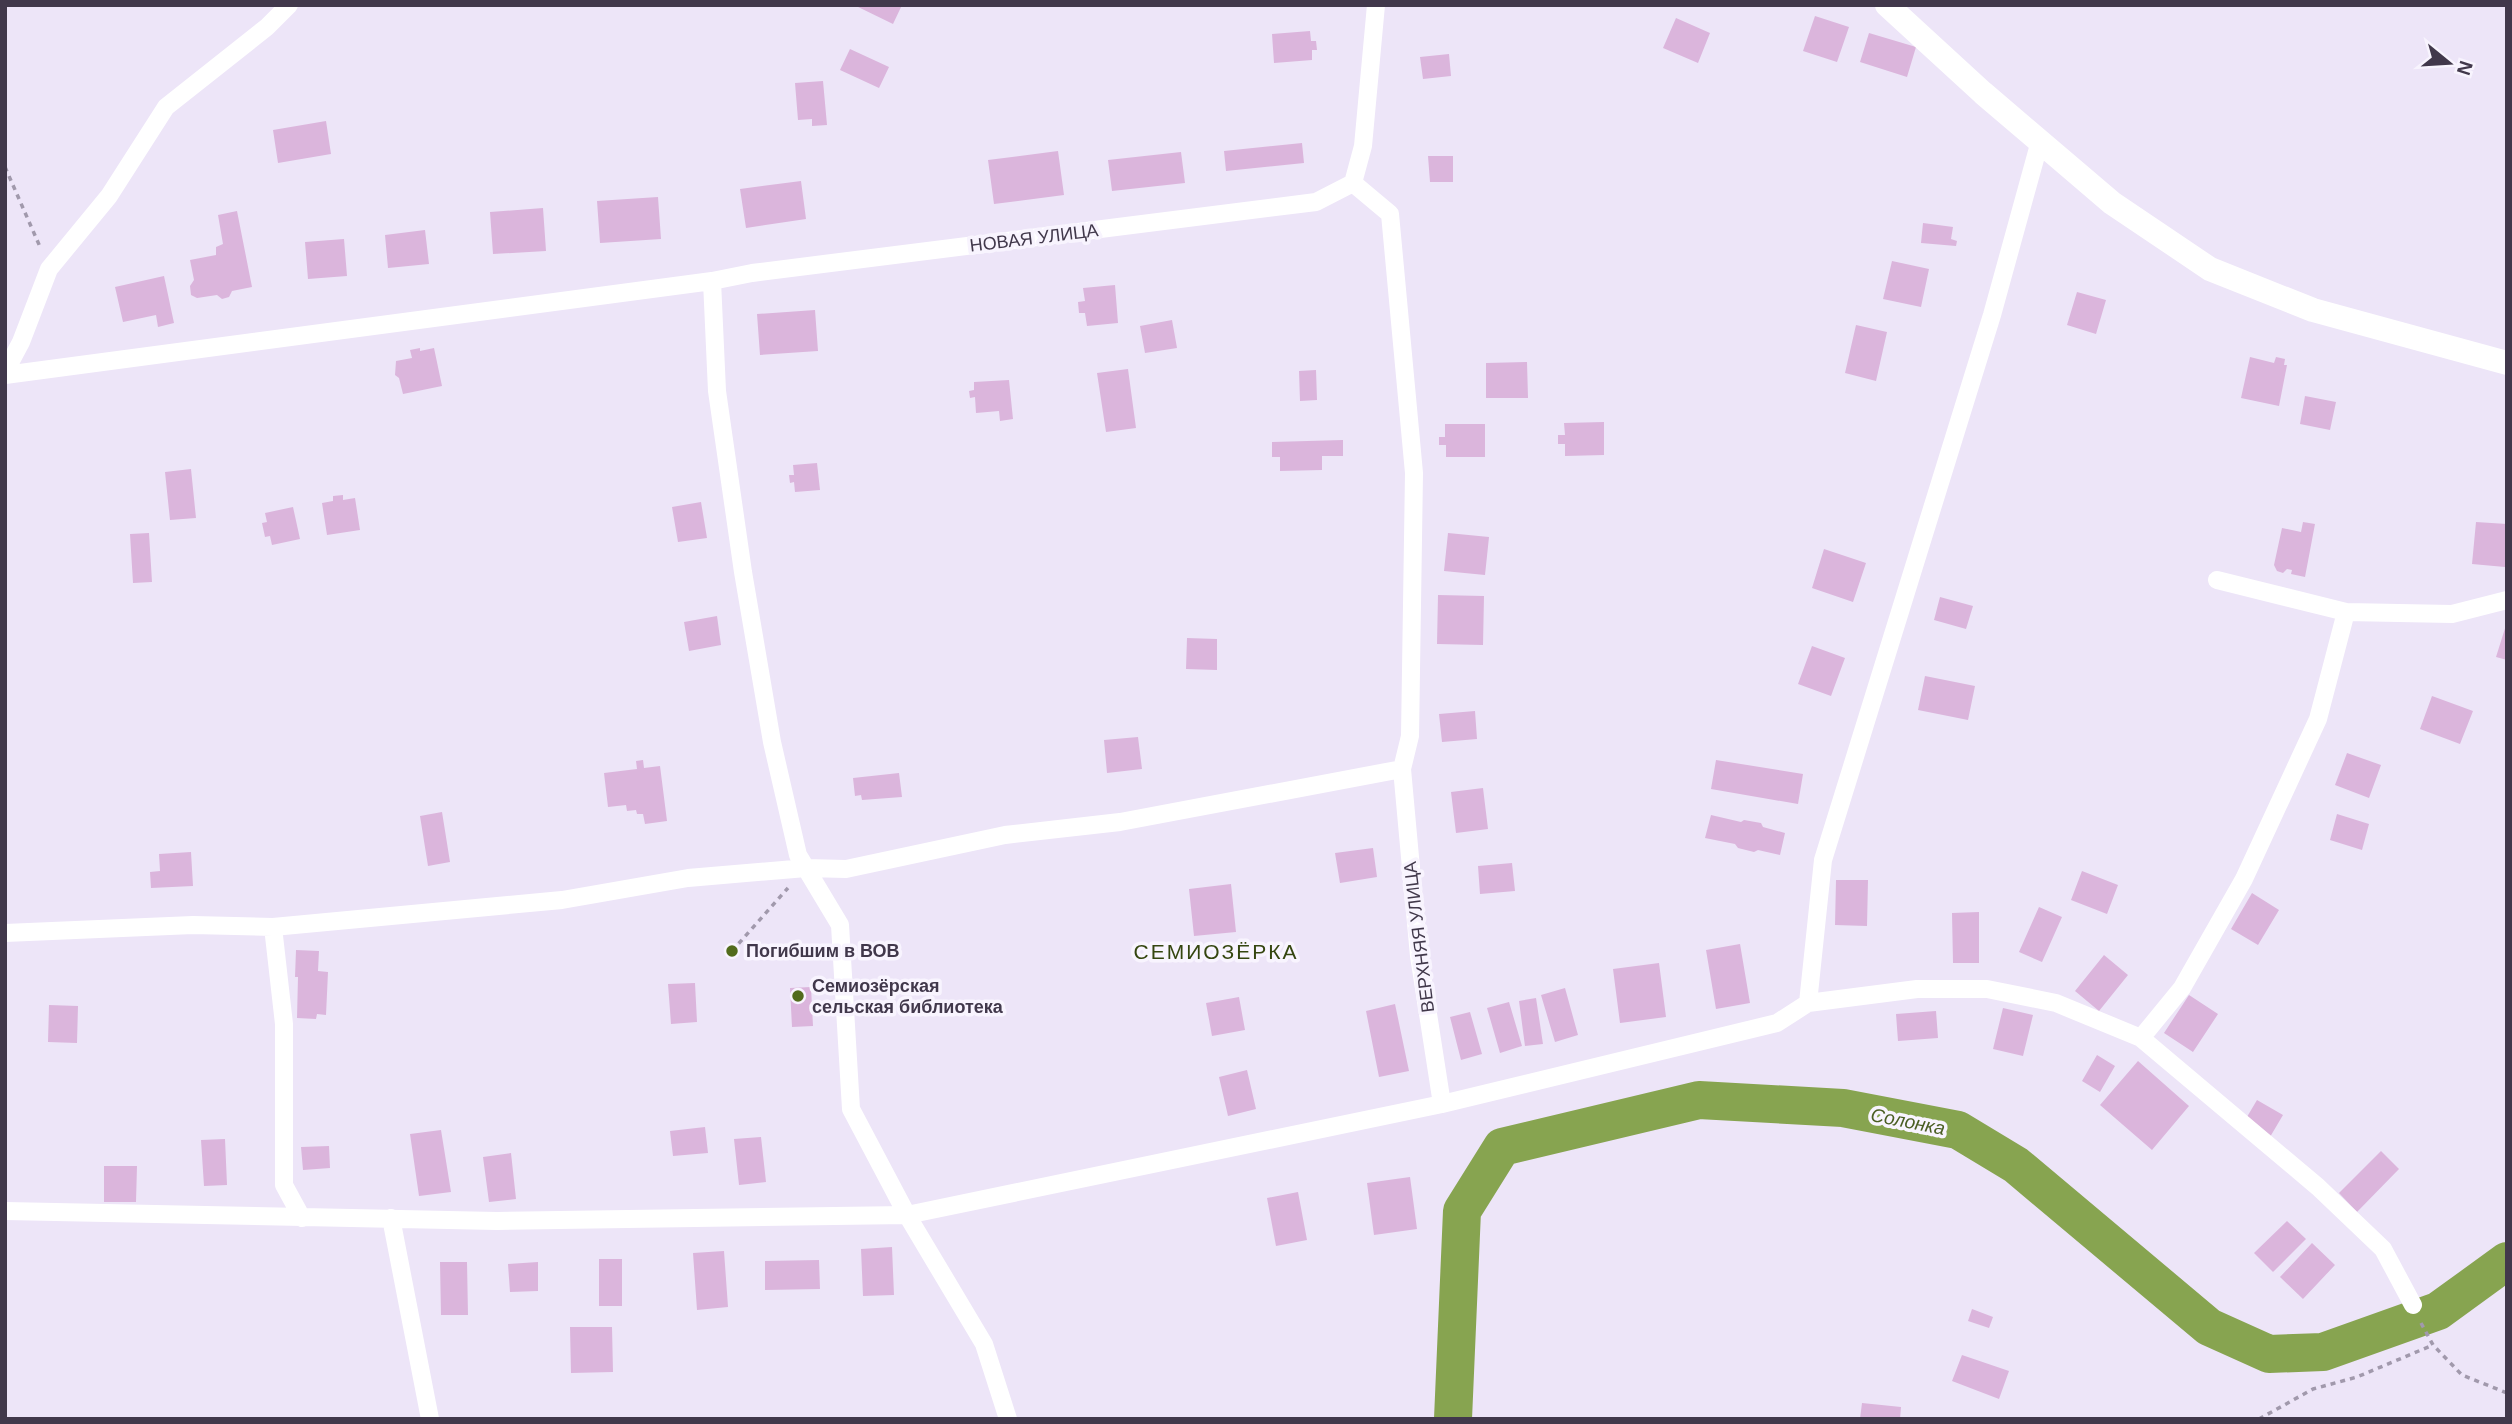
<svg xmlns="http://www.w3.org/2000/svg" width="2512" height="1424" viewBox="0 0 2512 1424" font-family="Arial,sans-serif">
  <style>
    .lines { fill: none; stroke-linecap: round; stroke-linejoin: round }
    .river { stroke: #87a450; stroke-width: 38 }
    .building { fill: #dbb5dc }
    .path { stroke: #a199ac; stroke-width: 3.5; stroke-dasharray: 5 5; stroke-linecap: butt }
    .street { stroke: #fff; stroke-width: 18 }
    .secondary { stroke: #fff; stroke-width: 24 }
    .poi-dot { fill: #526b1c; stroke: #f8f4fe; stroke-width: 2.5 }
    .labels { text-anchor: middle; stroke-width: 7; stroke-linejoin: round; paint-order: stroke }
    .street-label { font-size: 18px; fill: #41384b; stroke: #f8f4fe }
    .poi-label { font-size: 18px; font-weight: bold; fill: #41384b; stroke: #f8f4fe; text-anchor: start }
    .water-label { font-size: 19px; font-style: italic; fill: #4a5e23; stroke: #f8f4fe }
    .quarter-label { font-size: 21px; letter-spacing: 2px; fill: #354610; stroke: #f8f4fe }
  </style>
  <rect width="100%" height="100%" fill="#ede5f8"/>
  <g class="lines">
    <path class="river" d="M1453 1419 1462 1211 1502 1147 1699 1100 1843 1108 1958 1130 2016 1165 2209 1327 2269 1354 2323 1352 2438 1311 2507 1261"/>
  </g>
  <path class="building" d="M854 5H902L893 24Z
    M1815 16 1849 27 1837 62 1803 51Z
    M1676 18 1710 33 1698 63 1663 48Z
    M1310 31 1311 41H1316L1317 50H1312V60L1274 63 1272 34Z
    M1869 33 1916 47 1907 77 1860 62Z
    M850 49 889 67 879 88 840 70Z
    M1449 54 1451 76 1423 79 1420 57Z
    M823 81 827 125 812 126V119L798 120 795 83Z
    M326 121 331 154 278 163 273 130Z
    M1302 143 1304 163 1226 171 1224 151Z
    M1058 151 1064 195 994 204 988 160Z
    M1181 152 1185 183 1112 191 1108 160Z
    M1428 156H1453V182H1430Z
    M801 181 806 219 746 228 740 189Z
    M658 197 661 239 600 243 597 201Z
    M543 208 546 251 493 254 490 212Z
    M237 211 252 287 232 291 229 297 222 299 217 295 197 298 191 295 190 286 194 280 190 260 216 255V247L223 244 218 215Z
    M1923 223 1953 227 1951 239 1957 241 1956 246 1921 243Z
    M425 230 429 264 388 268 385 235Z
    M344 239 347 276 308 279 305 242Z
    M1892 261 1929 269 1921 307 1883 299Z
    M164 276 174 323 158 327 156 315 123 322 115 287Z
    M1115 285 1118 323 1087 326 1085 313H1079L1078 302 1085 301 1083 288Z
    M2077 292 2106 300 2096 334 2067 325Z
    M815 310 818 351 760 355 757 314Z
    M1172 320 1177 348 1145 353 1140 326Z
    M1856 325 1887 332 1876 381 1845 373Z
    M420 348V351L434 348 442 386 403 394 399 378 395 375 396 361 412 358 410 350Z
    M2250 357 2274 363 2276 357 2285 359 2284 365H2287L2279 406 2241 398Z
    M1527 362 1528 398H1486V363Z
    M1128 369 1136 428 1106 432 1097 373Z
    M1316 370 1317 400 1300 401 1299 371Z
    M1009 380 1013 419 1000 421 999 411 976 413 975 397 970 398 969 391 974 390V382Z
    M2305 396 2336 402 2330 430 2300 424Z
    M1604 422V455L1565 456V444H1558V435H1565L1564 423Z
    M1445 424H1485V457H1446V445H1439V437H1445Z
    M1343 440V456H1322V470L1280 471V457H1272V442Z
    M817 463 820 490 795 492 794 482 790 483 789 475H794L793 465Z
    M191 469 196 518 170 520 165 472Z
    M343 495V500L355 498 360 530 327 535 322 503 333 501V496Z
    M701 502 707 538 678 542 672 507Z
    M293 507 300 539 272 545 270 536 265 537 262 523 267 522 265 513Z
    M2303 522 2315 524 2305 577 2291 574 2292 570 2287 569 2283 573 2277 571 2274 565 2282 528 2301 532Z
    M2476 522 2507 524 2505 567 2472 564Z
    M149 533 152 582 133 583 130 534Z
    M1448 533 1489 537 1485 575 1444 571Z
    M1824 549 1866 563 1853 602 1812 588Z
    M1438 595 1484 596 1483 645 1437 644Z
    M1940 597 1973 606 1966 629 1934 620Z
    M717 616 721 645 689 651 684 622Z
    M2507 622V660L2496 657Z
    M1187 638 1217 639V670L1186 669Z
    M1812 646 1845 658 1831 696 1798 684Z
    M1925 676 1975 686 1968 720 1918 710Z
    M2432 696 2473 711 2460 744 2420 729Z
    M1475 711 1477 739 1442 742 1439 714Z
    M1138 737 1142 769 1107 773 1104 740Z
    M2347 753 2381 765 2369 798 2335 785Z
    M643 760 644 768 660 766 667 821 645 824 643 814H637L636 810 627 811 626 805 608 807 604 773 637 769 636 761Z
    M1716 760 1803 774 1798 804 1711 789Z
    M899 773 902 797 862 800 861 795 855 796 853 778Z
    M1483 788 1488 829 1456 833 1451 792Z
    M442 812 450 862 428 866 420 816Z
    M2337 814 2369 824 2362 850 2330 840Z
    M1711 815 1741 822 1744 820 1761 823 1763 827 1785 833 1780 855 1758 850 1754 852 1738 848 1735 844 1705 838Z
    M1373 848 1377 877 1340 883 1335 853Z
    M191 852 193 886 151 888 150 872 160 871 159 854Z
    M1512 863 1515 891 1480 894 1478 866Z
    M2082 871 2118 885 2107 914 2071 900Z
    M1836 880H1868L1867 926 1835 925Z
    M1231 884 1236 932 1194 936 1189 889Z
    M2252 893 2279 910 2258 945 2231 929Z
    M2039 907 2062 917 2042 962 2019 952Z
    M1979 912V963H1953L1952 913Z
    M1740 944 1750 1003 1716 1009 1706 950Z
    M296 950 319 951 318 971 328 972 326 1015 317 1014 316 1019 297 1018 298 977H295Z
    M2104 955 2128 975 2099 1011 2075 991Z
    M1659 963 1666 1017 1620 1023 1613 969Z
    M695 983 697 1022 671 1024 668 984Z
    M811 987 813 1026 792 1027 790 988Z
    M1565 988 1578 1035 1555 1042 1541 995Z
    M2189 995 2218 1014 2193 1052 2164 1033Z
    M1239 997 1245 1030 1212 1036 1206 1003Z
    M1536 998 1543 1044 1525 1046 1519 1001Z
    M1509 1002 1522 1046 1500 1053 1487 1008Z
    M1395 1004 1409 1071 1379 1077 1366 1011Z
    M49 1005 78 1006 77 1043 48 1042Z
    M2003 1008 2033 1015 2023 1056 1993 1049Z
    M1936 1011 1938 1038 1898 1041 1896 1014Z
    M1470 1012 1482 1054 1461 1060 1450 1017Z
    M2097 1055 2115 1066 2100 1092 2082 1081Z
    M2138 1061 2189 1106 2152 1150 2100 1105Z
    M1247 1070 1256 1109 1228 1116 1219 1077Z
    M2257 1100 2283 1115 2270 1137 2244 1122Z
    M705 1127 708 1153 673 1156 670 1131Z
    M441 1130 451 1192 419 1196 410 1134Z
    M761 1137 766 1182 739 1185 734 1139Z
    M225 1139 227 1185 204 1186 201 1140Z
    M329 1146 330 1168 303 1170 301 1147Z
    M2381 1151 2399 1169 2357 1212 2339 1193Z
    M511 1153 516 1199 489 1202 483 1157Z
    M104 1166H137L136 1202H104Z
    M1410 1177 1417 1229 1374 1235 1367 1183Z
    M1298 1192 1307 1240 1276 1246 1267 1198Z
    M2287 1221 2306 1239 2273 1272 2254 1253Z
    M2312 1243 2335 1265 2303 1299 2280 1277Z
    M892 1247 894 1295 863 1296 861 1249Z
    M724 1251 728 1307 697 1310 693 1253Z
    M599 1259H622V1306H599Z
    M819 1260 820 1289 765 1290V1261Z
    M440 1262H467L468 1315H441Z
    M538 1262V1291L510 1292 508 1264Z
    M1972 1309 1993 1317 1989 1328 1968 1321Z
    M570 1327H612L613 1372 571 1373Z
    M1962 1355 2009 1371 1999 1399 1952 1381Z
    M1862 1403 1901 1407 1900 1419H1860Z"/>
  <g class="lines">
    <path class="path" d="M5 167 41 249
      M732 951 788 888
      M2421 1323 2433 1345 2462 1375 2507 1393
      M2259 1419 2313 1389 2357 1377 2433 1345"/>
    <path class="street" d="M1353 183 1390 214 1414 473 1410 736 1402 769 1419 956 1442 1104
      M1353 183 1363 146 1376 5
      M712 281 717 391 743 572 772 742 798 855 840 925 851 1109 907 1215 984 1344 1008 1419
      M5 372 21 342 49 269 109 196 166 107 267 27 289 5
      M5 375 712 281 752 273 1316 202 1353 183
      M2217 580 2346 612
      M273 927 284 1024V1185L302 1218
      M5 933 193 925 273 927 562 900 688 878 806 868 846 869 1005 835 1120 822 1402 769
      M1808 1003 1823 860 1992 315 2040 141
      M2141 1038 2182 988 2244 879 2318 719 2346 612 2452 614 2507 600
      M5 1211 497 1221 907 1215 1442 1104 1777 1023 1808 1003 1917 989H1987L2056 1003 2141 1038 2318 1187 2383 1249 2413 1305
      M391 1218 430 1419"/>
    <path class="secondary" d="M1887 5 1983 93 2112 203 2210 269 2313 310 2507 363"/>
  </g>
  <g class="poi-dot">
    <circle cx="732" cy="951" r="7"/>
    <circle cx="798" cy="996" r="7"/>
  </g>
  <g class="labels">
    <g class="street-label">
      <text transform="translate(1034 238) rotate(-7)" y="6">НОВАЯ УЛИЦА</text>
      <text transform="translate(1419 937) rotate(-97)" y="6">ВЕРХНЯЯ УЛИЦА</text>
    </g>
    <g class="poi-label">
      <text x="746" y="957">Погибшим в ВОВ</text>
      <text x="812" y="992">Семиозёрская<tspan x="812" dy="21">сельская библиотека</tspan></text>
    </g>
    <g class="water-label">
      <text transform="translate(1908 1121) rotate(11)" y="7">Солонка</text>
    </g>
    <g class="quarter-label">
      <text x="1216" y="959">СЕМИОЗЁРКА</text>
    </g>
  </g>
  <rect width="2512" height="1424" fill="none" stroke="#41384b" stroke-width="14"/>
  <g transform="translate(2449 63) rotate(108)" stroke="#f8f4fe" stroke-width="5" paint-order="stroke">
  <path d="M0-5L12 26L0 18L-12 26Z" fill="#41384b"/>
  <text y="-10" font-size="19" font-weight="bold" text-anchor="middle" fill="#41384b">N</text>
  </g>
</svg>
